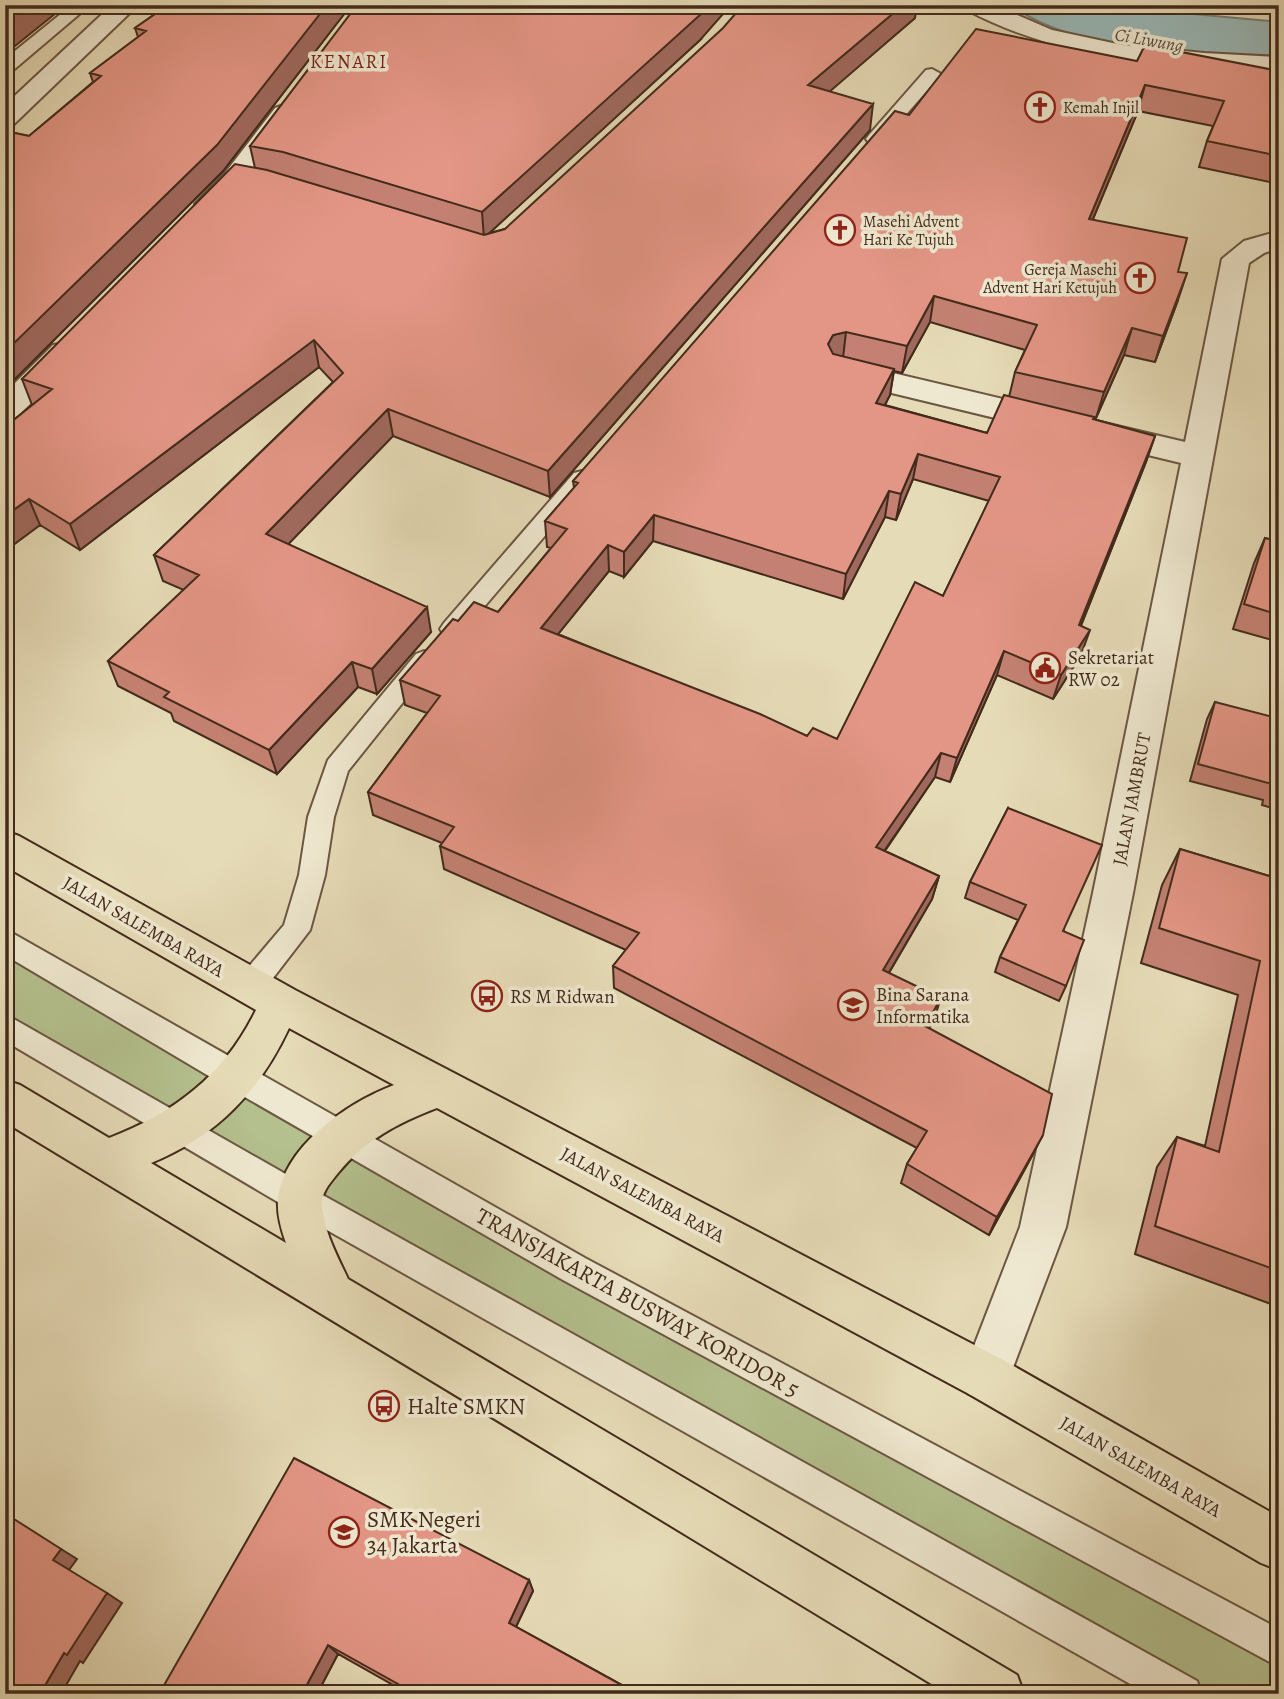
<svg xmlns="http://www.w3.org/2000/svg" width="1284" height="1699" viewBox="0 0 1284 1699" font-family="Alegreya,serif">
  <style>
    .green { fill: #b4c08e; stroke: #7c7654; stroke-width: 2 }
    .water { fill: #9ab9b8; stroke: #778079; stroke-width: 2 }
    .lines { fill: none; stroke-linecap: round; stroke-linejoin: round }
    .lane-casing { stroke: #6c5742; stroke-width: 4 }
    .street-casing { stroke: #6c5742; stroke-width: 4 }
    .primary-casing { stroke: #432b1b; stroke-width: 4 }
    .lane { fill: #efe8d0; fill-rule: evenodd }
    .street { fill: #efe8d0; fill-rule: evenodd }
    .primary { fill: #e6dbb7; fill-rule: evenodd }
    .wall { fill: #c48173; stroke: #432b1b; stroke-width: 2; fill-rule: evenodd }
    .shaded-wall { fill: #a0695e; stroke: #432b1b; stroke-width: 2 }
    .building { fill: #e49686; stroke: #432b1b; stroke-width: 2; fill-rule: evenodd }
    .labels { text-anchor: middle; stroke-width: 7; stroke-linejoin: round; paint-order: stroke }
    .far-poi-label { font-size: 16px; fill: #432b1b; stroke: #efe8d0; text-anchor: start }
    .far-water-label { font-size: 18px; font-style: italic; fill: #594e42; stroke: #efe8d0 }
    .far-quarter-label { font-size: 19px; letter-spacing: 2px; fill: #7a1f14; stroke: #efe8d0 }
    .poi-label { font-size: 19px; fill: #432b1b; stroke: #efe8d0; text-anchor: start }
    .street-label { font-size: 19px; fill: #432b1b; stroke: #efe8d0 }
    .near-street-label { font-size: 23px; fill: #432b1b; stroke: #efe8d0 }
    .near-poi-label { font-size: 23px; fill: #432b1b; stroke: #efe8d0; text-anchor: start }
  </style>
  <rect width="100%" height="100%" fill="#e6dbb7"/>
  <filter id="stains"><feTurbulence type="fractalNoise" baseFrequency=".00286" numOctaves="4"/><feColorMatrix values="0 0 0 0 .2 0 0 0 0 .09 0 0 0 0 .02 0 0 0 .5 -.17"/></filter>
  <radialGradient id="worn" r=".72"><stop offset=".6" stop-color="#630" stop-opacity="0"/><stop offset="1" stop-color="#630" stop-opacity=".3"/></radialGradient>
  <path class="green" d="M5 942 1279 1647V1694H1190L5 1023Z"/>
  <path class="water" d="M1010 5H1095L1279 22V59C1191 53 1084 56 1010 5Z"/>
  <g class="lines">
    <g class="lane-casing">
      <path id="lane" d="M72 5H90L11 72 5 73V59Z
        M932 69 941 74 938 78 881 143H869L866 139 869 135 926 70Z
        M582 471 590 473 593 478 590 483 460 635 452 638 444 635 440 629 444 623 574 473Z
        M424 651 432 654 436 660 432 666 348 771 334 817 325 875 310 930 260 995 250 998 240 995 236 986 240 977 284 925 299 875 308 817 328 760 416 654Z
        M5 929 585 1258 1279 1629V1667L563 1280 229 1088 5 955Z
        M5 1014 310 1188 1197 1681 1202 1694H1148L288 1208 5 1041Z"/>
    </g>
    <g class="street-casing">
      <path id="street" d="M112 5H138L14 124 5 127V105Z
        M963 5H994L1052 30 1122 45 1204 53 1279 57V71C1171 67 1063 61 967 10Z
        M284 105 293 108 297 113C283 134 236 203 216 211 210 213 205 211 199 210L195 204 225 173 275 108Z
        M1279 231V248L1264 253 1249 263 1133 893 1066 1227 1003 1394 986 1401 969 1394 962 1377 1020 1227 1093 893 1181 463 842 381 831 378 827 371 831 364 842 361 1185 442 1222 259 1244 241Z
        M64 343 75 345 79 352 75 359 16 418 5 421V393L53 345Z"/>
    </g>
    <g class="primary-casing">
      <path id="primary" d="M5 831 19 836 295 990 1003 1360 1279 1517V1570L1261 1563 969 1394 437 1108C398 1123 365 1140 338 1173 331 1182 323 1190 322 1201 322 1229 337 1255 348 1279L1017 1675 1024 1694H948L5 1122V1080L20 1085 109 1138C175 1113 225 1074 256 1010L5 866ZM289 1028 394 1085C349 1102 283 1146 278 1200 277 1214 281 1229 286 1243L151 1163C217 1136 259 1092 289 1028Z"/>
    </g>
    <use href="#lane" class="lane"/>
    <use href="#street" class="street"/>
    <use href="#primary" class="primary"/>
  </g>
  <path class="wall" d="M168 5H351L223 171 7 387H5V131L29 136 93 82 90 73 138 37 135 28Z
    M915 18 829 91 870 130 550 497 393 436 288 544 431 632 377 694 358 687 277 774 174 721 171 713 118 686 108 661 184 590 163 581 154 555 333 382 319 367 80 550 40 525 5 551V427L32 405 22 379 255 168 250 146 700 40 489 233 505 229Z
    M1137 61 1279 71V184L1199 167 1207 141 1213 126 1138 111 1093 219 1178 272V300L1155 362 1124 355 1096 418H1093V419L1155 436 1146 462 1081 626V655L1053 699 997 675 950 782 935 777 885 851 939 876 932 899 889 973 934 1019 929 1028 1033 1154 989 1235 901 1183 907 1164 917 1148 614 988 613 966 626 950 444 869 440 846 442 843 373 815 368 792 427 713 405 705 400 680 458 621 498 612 551 548 547 547 545 521 574 488 573 481 909 115ZM930 322 1025 350 1015 372 1009 397 987 433 885 405 890 395 894 371 902 373ZM913 479 989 501 943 596 837 739 807 736 558 634 609 571 624 577 653 541 843 599 885 517 896 520Z
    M1279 341V365L1273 363Z
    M1279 526V642L1233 629 1254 563 1265 538 1276 541Z
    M1215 702 1271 729 1279 731V810L1262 805 1263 800 1190 781 1207 719Z
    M1008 808 1064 931 1066 986 1059 1001 995 972 1000 957 1018 920 965 898 970 882Z
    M1180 849 1279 879V1307L1135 1254 1157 1167 1177 1137 1205 1146 1238 995 1141 963 1162 885Z
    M529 1580 533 1591 516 1627 638 1694H409L338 1654 317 1694H159Z"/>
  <path class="shaded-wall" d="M26 5H66L5 54V21Z
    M327 5H351L223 171 7 387 5 383V352Z
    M709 5H731L700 40 484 238 482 212Z
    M903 5H917L915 18 806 112 808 85Z
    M1145 85 1138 111 1082 245 1089 219Z
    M873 104 870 130 550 497 548 471Z
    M1187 273 1178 300 1155 362 1163 336Z
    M934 296 930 322 902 373 907 346Z
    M1132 328 1124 355 1096 418 1104 392Z
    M846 332 843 358 825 370 828 344 833 335Z
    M314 340 319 367 80 550 70 524Z
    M894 369 890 395 872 429 876 403Z
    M388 409 393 436 273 560 266 534Z
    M1155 436 1146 462 1071 650 1079 625Z
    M918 454 913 479 896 520 901 494Z
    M889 491 885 517 843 599 846 574Z
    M29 499 40 525 5 551V516Z
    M654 515 653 541 624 577V552Z
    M608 545 609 571 543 653 541 628Z
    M427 607 431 632 377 694 372 669Z
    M1090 630 1081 655 1053 699 1061 675Z
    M1004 651 997 675 950 782 957 758Z
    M352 662 358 687 277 774 269 750Z
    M941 753 935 777 871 870 876 847Z
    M939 876 932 899 878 991 883 970Z
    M941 998 934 1019 919 1047 925 1026Z
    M1043 1135 1033 1154 989 1235 997 1217Z
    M61 1549 77 1559 69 1570 53 1560Z
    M529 1580 533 1591 513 1633 509 1623Z
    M107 1593 122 1603 83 1663 80 1661 61 1694H40L64 1653Z
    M328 1645 338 1654 317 1694H302Z"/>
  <path class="building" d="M5 5H26L5 21Z
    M168 5H327L217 145 5 352V287L8 284 5 283V131L29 136 101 76 90 73 146 31 135 28Z
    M357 5H709L701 14 482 212 283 152 250 146Z
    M743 5H903L808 85 873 104 548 471 388 409 266 534 427 607 372 669 352 662 269 750 164 697 169 692 108 661 199 575 154 555 343 373 314 340 70 524 29 499 5 516V427L52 389 22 379 235 164 267 170 484 235 505 229 723 28Z
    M976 29 1137 61 1145 45 1279 71V156L1207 141 1224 101 1145 85 1089 219 1187 238 1178 272 1187 273 1163 336 1132 328 1104 392 1015 372 1037 325 934 296 907 346 846 332 833 335 828 344 833 354 894 369 876 403 987 433 1004 395 1094 417 1093 419 1155 436 1079 625 1090 630 1061 675 1004 651 957 758 941 753 876 847 939 876 883 970 941 998 925 1026 1052 1094 1043 1135 997 1217 907 1164 927 1131 613 966 639 933 440 846 454 827 368 792 440 696 400 680 453 619 458 621 474 602 498 612 567 529 545 521 578 483 573 481 895 111 909 115ZM918 454 1000 477 943 596 915 582 837 739 813 728 807 736 760 714 541 628 608 545 624 552 654 515 846 574 889 491 901 494Z
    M1265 538 1279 542V615L1244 604Z
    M1215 702 1273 717 1271 729 1279 731V791L1271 788 1272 784 1198 764Z
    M1008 808 1102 845 1063 931 1084 940 1066 986 1000 957 1026 905 970 882Z
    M1180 849 1279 879V1271L1155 1226 1177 1137 1219 1152 1260 961 1159 928Z
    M294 1458 529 1580 509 1623 638 1694H416L328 1645 302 1694H159Z
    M14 1519 61 1549 53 1560 107 1593 67 1655 64 1653 40 1694H5V1532Z"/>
  <defs>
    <g id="church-ring" transform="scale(1.575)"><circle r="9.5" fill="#efe8d0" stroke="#8f2418" stroke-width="1.5"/><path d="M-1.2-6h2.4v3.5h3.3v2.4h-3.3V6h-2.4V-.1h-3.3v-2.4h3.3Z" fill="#8f2418"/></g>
    <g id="civic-ring" transform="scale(1.575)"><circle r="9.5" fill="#efe8d0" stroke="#8f2418" stroke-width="1.5"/><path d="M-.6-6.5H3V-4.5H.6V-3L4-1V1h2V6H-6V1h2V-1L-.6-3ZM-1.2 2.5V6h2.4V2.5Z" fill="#8f2418"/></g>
    <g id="bus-ring" transform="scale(1.575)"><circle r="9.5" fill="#efe8d0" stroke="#8f2418" stroke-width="1.5"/><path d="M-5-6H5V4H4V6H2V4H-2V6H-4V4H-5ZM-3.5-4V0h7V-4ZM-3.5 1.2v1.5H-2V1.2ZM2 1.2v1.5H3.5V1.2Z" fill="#8f2418"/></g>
    <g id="university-ring" transform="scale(1.575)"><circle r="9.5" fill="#efe8d0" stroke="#8f2418" stroke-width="1.5"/><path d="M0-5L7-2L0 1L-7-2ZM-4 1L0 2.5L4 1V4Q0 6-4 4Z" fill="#8f2418"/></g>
    <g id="school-ring" transform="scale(1.575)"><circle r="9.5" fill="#efe8d0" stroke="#8f2418" stroke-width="1.5"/><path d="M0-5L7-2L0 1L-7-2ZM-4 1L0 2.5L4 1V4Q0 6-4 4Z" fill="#8f2418"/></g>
  </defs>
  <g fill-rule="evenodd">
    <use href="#church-ring" x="1040" y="107"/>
    <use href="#church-ring" x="840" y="230"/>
    <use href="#church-ring" x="1140" y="278"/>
    <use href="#civic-ring" x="1045" y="668"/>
    <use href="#bus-ring" x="487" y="996"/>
    <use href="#university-ring" x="853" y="1005"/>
    <use href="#bus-ring" x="384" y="1406"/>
    <use href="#school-ring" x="344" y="1532"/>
  </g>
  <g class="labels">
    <g class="far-poi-label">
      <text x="1063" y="113">Kemah Injil</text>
      <text x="863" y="227">Masehi Advent<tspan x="863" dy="18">Hari Ke Tujuh</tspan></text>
      <text x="1117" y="275" text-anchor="end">Gereja Masehi<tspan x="1117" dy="18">Advent Hari Ketujuh</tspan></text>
    </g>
    <g class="far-water-label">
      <text transform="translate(1149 40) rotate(10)" y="6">Ci Liwung</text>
    </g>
    <g class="far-quarter-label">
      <text x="349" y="68">KENARI</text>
    </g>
    <g class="poi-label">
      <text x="1068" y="664">Sekretariat<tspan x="1068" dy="22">RW 02</tspan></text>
      <text x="876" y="1001">Bina Sarana<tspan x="876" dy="22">Informatika</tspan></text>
      <text x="510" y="1003">RS M Ridwan</text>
    </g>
    <g class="street-label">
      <text transform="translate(1131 799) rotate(-79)" y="7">JALAN JAMBRUT</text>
      <text transform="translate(144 926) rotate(30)" y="7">JALAN SALEMBA RAYA</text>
      <text transform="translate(643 1194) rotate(28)" y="7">JALAN SALEMBA RAYA</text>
      <text transform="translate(1141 1466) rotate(30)" y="7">JALAN SALEMBA RAYA</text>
    </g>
    <g class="near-street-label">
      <text transform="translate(638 1302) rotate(29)" y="8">TRANSJAKARTA BUSWAY KORIDOR 5</text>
    </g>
    <g class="near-poi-label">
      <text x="407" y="1414">Halte SMKN</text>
      <text x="367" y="1527">SMK Negeri<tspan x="367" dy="26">34 Jakarta</tspan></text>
    </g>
  </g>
  <rect width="1284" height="1699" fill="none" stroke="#e6dbb7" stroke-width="28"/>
  <rect x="7" y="7" width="1270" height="1685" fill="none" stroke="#432b1b" stroke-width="3.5"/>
  <rect x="14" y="14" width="1256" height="1671" fill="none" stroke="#432b1b" stroke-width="2"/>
  <rect width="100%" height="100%" filter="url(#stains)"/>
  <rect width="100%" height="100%" fill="url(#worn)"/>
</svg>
